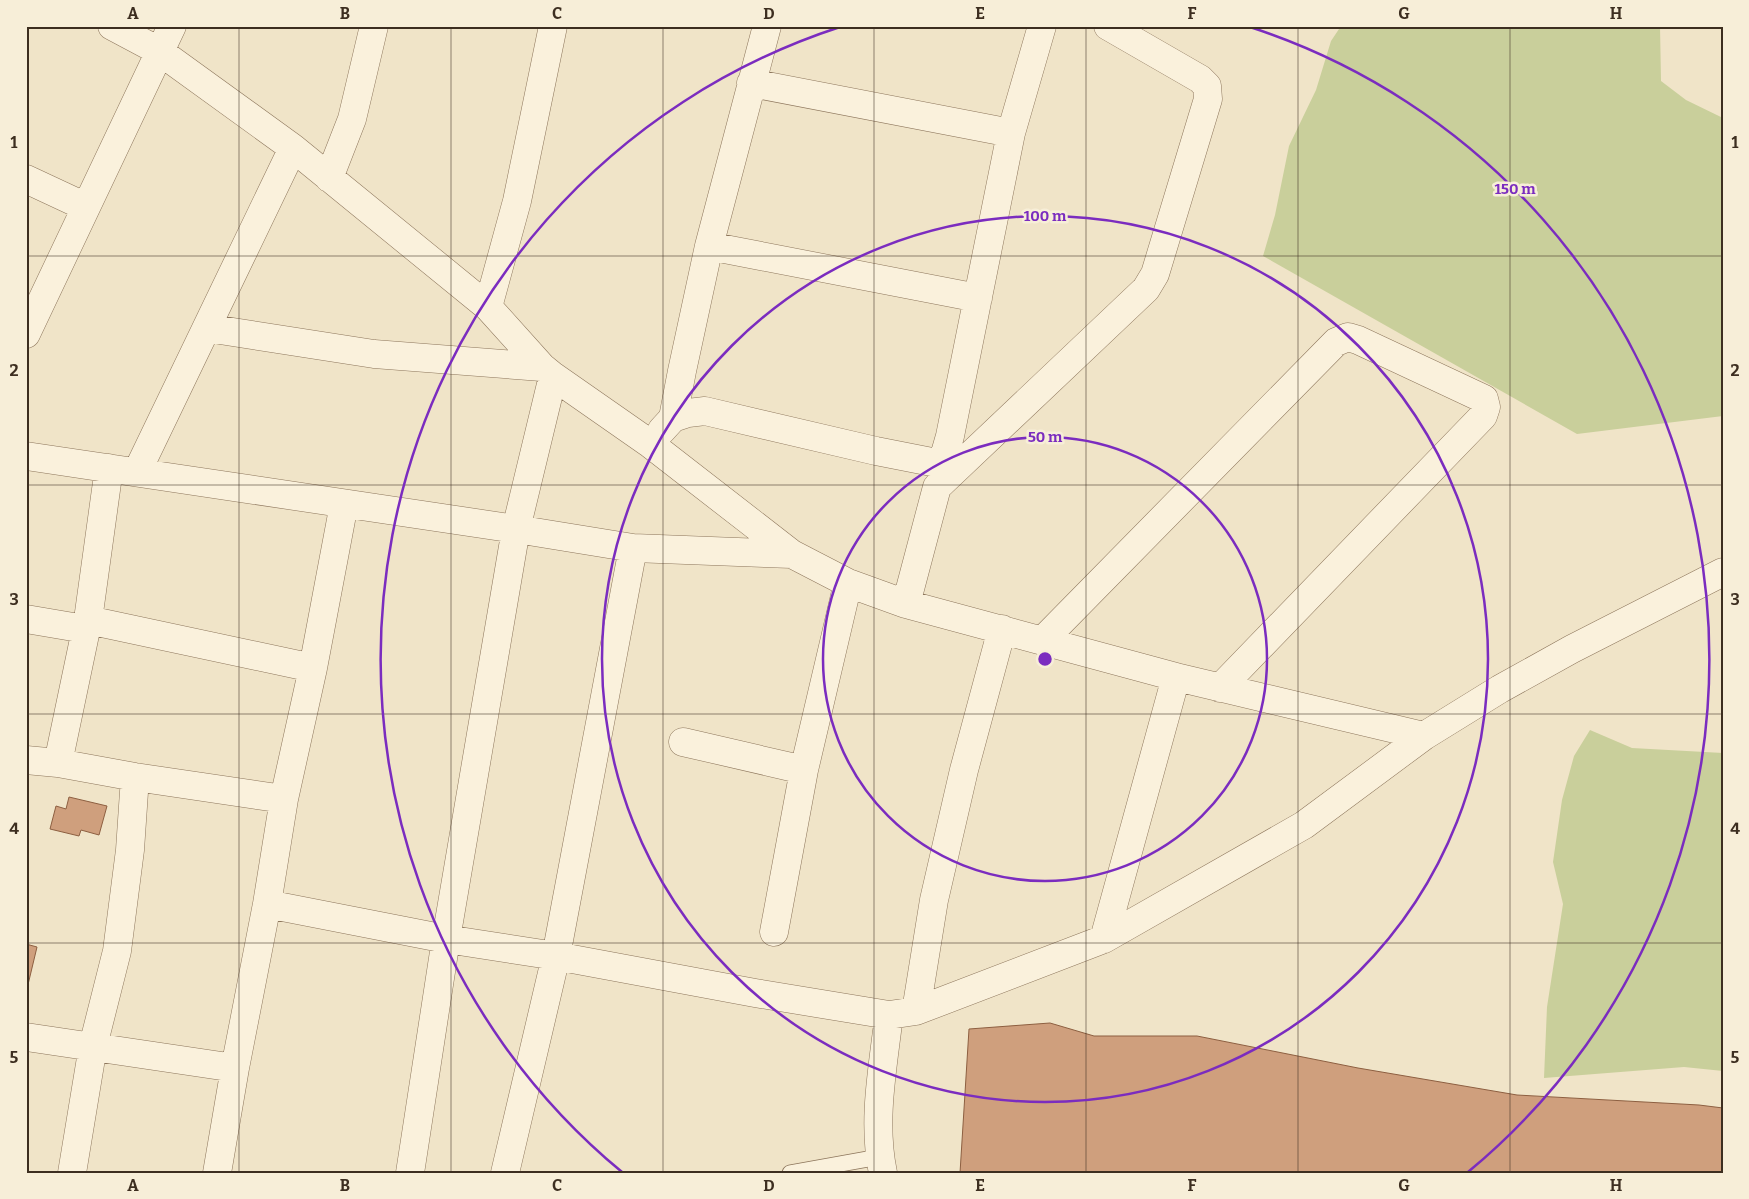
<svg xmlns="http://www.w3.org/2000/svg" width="1749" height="1199" viewBox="0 0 1749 1199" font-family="Bitter,serif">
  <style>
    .green { fill: #c9cf9b }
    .building { fill: #cf9f7d; stroke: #8d5f41 }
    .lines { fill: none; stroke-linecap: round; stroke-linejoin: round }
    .service-casing { stroke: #8d765c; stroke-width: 17 }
    .minor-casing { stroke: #8d765c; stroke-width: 29 }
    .service { stroke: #faf1dc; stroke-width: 15 }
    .minor { stroke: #faf1dc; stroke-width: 28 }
    .grid { fill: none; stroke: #3d2e20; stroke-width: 1; stroke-opacity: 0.55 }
    .ring { fill: none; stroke: #7b2cbf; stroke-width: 2.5 }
    .centre { fill: #7b2cbf; stroke: #f7eed8; stroke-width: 2.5 }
    .ring-label { font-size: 15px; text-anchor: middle; font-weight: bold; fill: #7b2cbf; stroke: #f7eed8; stroke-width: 5; stroke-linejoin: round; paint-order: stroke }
    .neatline { fill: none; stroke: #3d2e20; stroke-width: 2 }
    .grid-label { font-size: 16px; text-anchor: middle; font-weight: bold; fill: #3d2e20 }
  </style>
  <rect width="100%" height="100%" fill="#f0e4c8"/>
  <path class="green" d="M1341 26H1660L1661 81 1686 100 1723 118V416L1577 434 1263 256 1275 215 1289 146 1316 90 1331 41Z
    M1590 730 1632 748 1723 753V1071L1684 1067 1544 1078 1547 1007 1563 904 1553 862 1562 800 1574 756Z"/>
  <path class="building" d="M69 797 107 806 99 835 81 830 79 836 50 829 56 806 66 809Z
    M26 944 37 947 26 993Z
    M1050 1023 1094 1036H1197L1358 1068 1517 1095 1699 1105 1723 1108V1173H960L969 1029Z"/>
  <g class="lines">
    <g class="service-casing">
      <path id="service" d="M790 1173 879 1157"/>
    </g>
    <g class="minor-casing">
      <path id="minor" d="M112 26 159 51 293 148 488 307 542 367 553 376 649 443 792 554 848 583 906 604 1176 677 1424 736 1500 689 1572 649 1723 572
        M751 83 1011 133
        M329 178 352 119 374 26
        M26 179 86 207
        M709 246 978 298
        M488 307 517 201 553 26
        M207 328 374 354 542 367
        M26 334 172 26
        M673 418 688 413 705 411 876 451 942 464 950 436 1011 133 1042 26
        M662 430 673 418 682 371 709 246 767 26
        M26 456 516 529 633 548 792 554
        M137 472 293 148
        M906 604 937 487 1146 289 1155 274 1208 99 1207 86 1200 79 1108 26
        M26 619 85 629
        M88 620 313 668
        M1043 640 1336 342 1348 337 1358 340 1484 399 1486 407 1483 416 1220 688
        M683 742 804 770
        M26 760 58 763 135 777 284 799
        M58 763 88 620 109 468
        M267 904 446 939 556 956 755 993 889 1015 916 1011 1104 939 1304 825 1424 736
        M774 932 804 770 848 583
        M1104 939 1176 677
        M916 1011 934 900 964 770 1002 629
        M26 1037 235 1068
        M72 1173 93 1046 117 951 130 850 135 777
        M217 1173 235 1068 267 904 284 799 313 668 344 504
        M410 1173 446 939 516 529 553 376
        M505 1173 556 956 633 548
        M883 1173C872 1121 883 1067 889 1015"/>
    </g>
    <use href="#service" class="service"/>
    <use href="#minor" class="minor"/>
  </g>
  <path class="grid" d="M239 26V1173M451 26V1173M663 26V1173M874 26V1173M1086 26V1173M1298 26V1173M1510 26V1173M26 256H1723M26 485H1723M26 714H1723M26 943H1723"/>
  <g class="ring">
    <circle cx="1045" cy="659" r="222"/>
    <circle cx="1045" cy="659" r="443"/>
    <path d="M622 1172A665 665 0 0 1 840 27M1250 27A665 665 0 0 1 1468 1172"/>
  </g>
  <circle cx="1045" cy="659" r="8" class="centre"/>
  <g class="ring-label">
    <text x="1515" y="194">150 m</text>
    <text x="1045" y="221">100 m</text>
    <text x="1045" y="442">50 m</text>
  </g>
  <rect width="1749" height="1199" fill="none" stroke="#f7eed8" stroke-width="55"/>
  <rect x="28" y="28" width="1694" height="1144" class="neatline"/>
  <g class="grid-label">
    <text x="133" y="19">A</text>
    <text x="345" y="19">B</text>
    <text x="557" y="19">C</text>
    <text x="769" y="19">D</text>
    <text x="980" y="19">E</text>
    <text x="1192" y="19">F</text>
    <text x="1404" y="19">G</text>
    <text x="1616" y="19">H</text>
    <text x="14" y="148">1</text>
    <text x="1735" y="148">1</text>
    <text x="14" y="376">2</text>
    <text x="1735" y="376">2</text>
    <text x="14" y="605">3</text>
    <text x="1735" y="605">3</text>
    <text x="14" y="834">4</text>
    <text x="1735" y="834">4</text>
    <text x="14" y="1063">5</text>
    <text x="1735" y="1063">5</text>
    <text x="133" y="1191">A</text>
    <text x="345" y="1191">B</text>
    <text x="557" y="1191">C</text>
    <text x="769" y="1191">D</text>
    <text x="980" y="1191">E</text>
    <text x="1192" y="1191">F</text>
    <text x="1404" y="1191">G</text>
    <text x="1616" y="1191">H</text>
  </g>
</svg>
